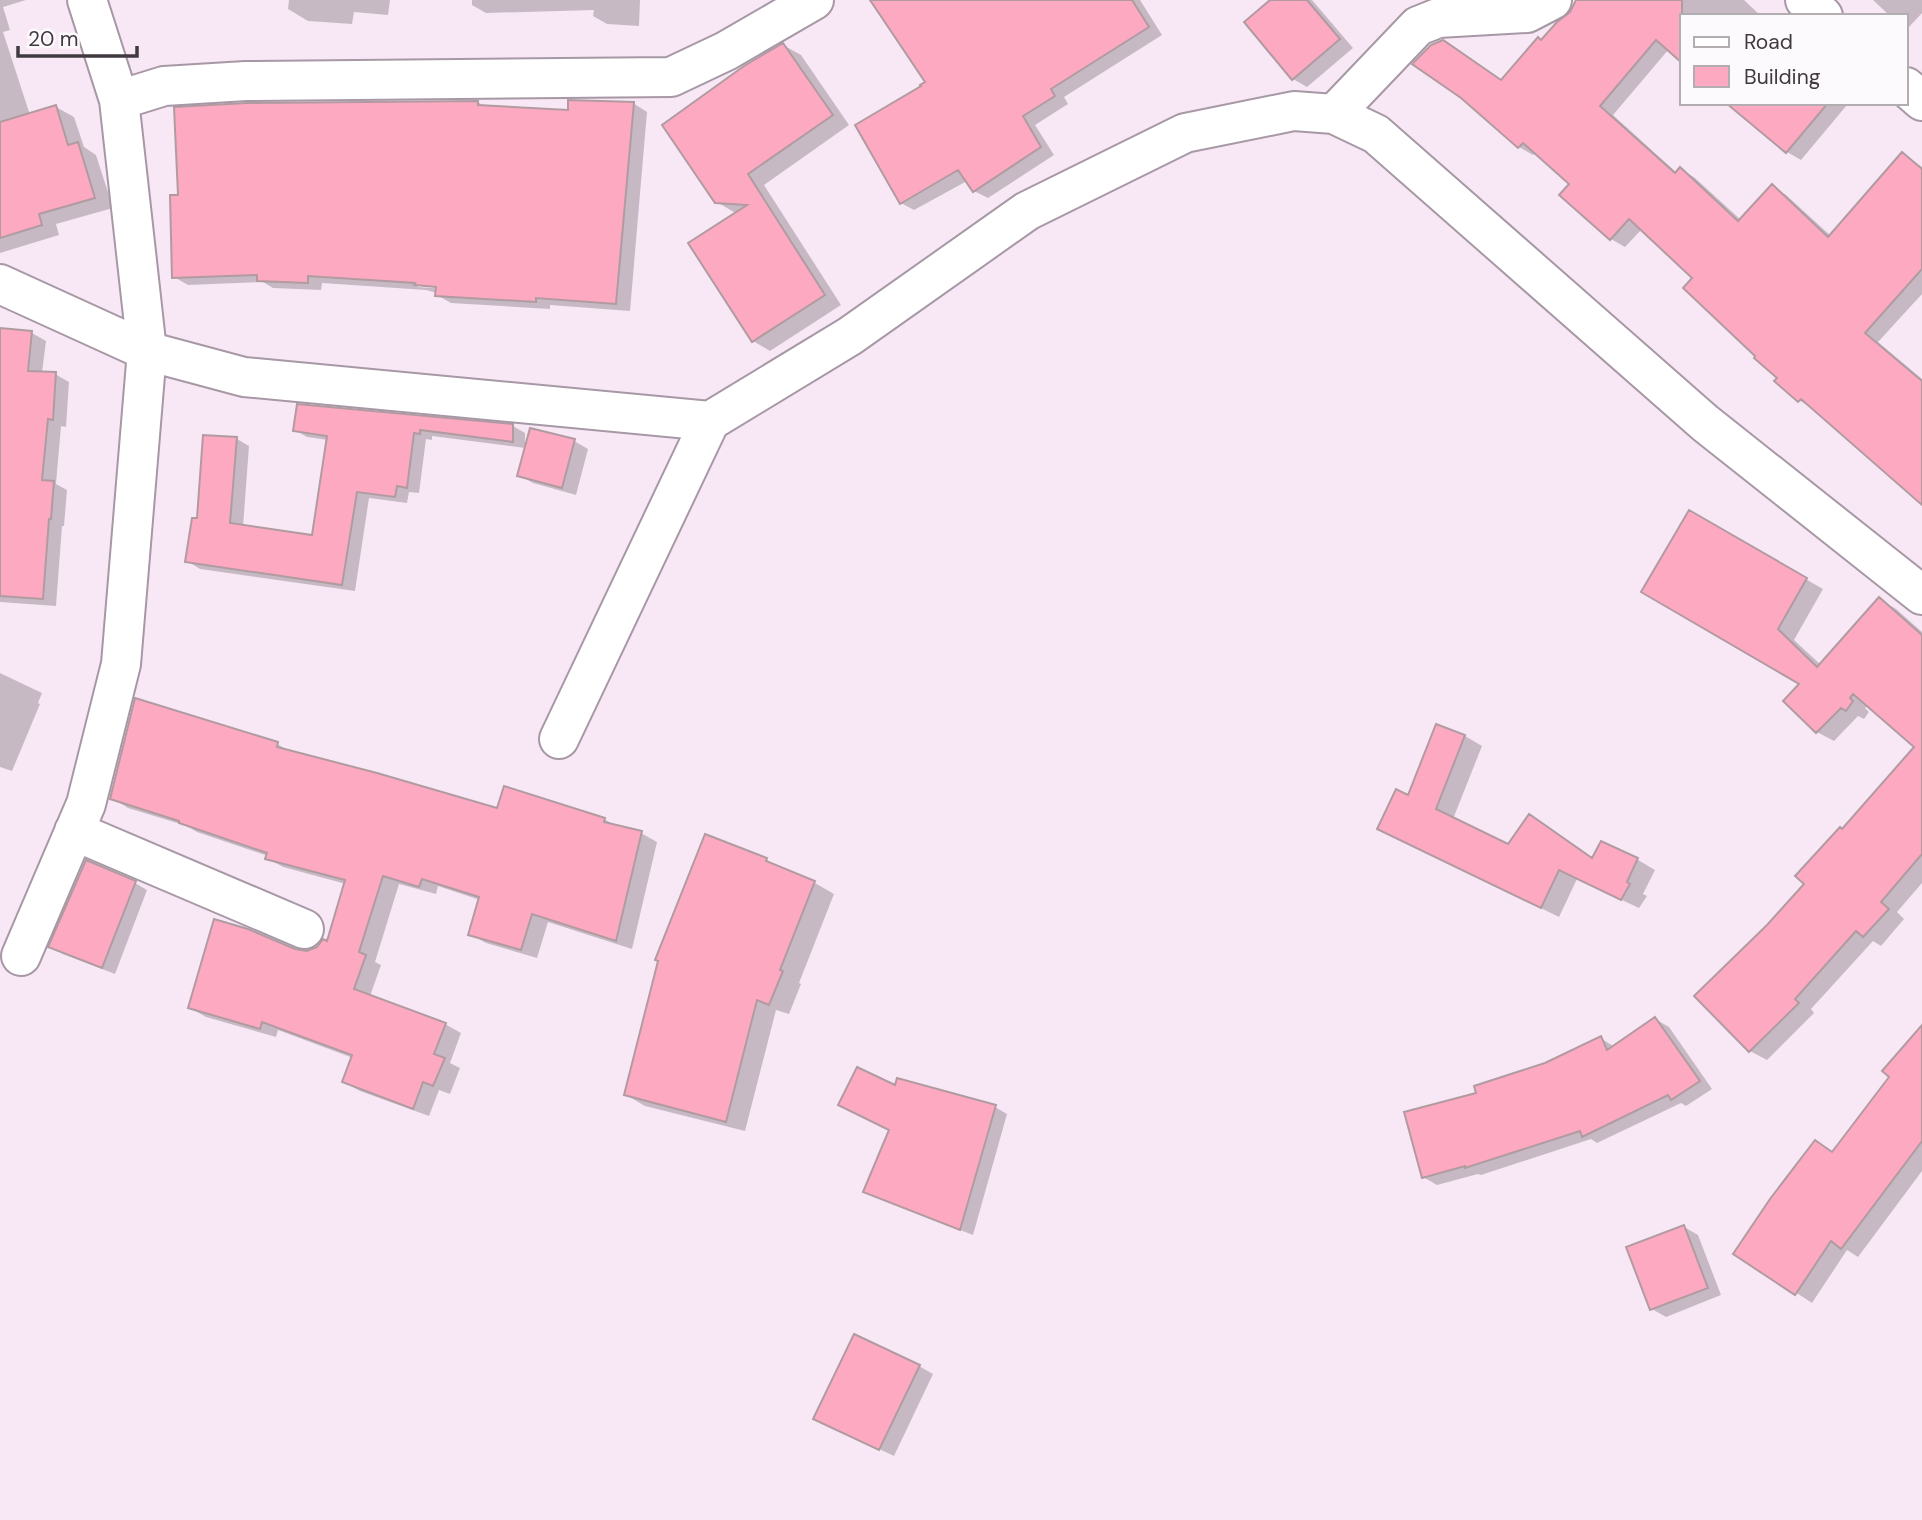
<svg xmlns="http://www.w3.org/2000/svg" width="1922" height="1520" viewBox="0 0 1922 1520" font-family="'DM Sans',sans-serif">
  <style>
    .shadow { fill: #0003; fill-rule: evenodd }
    .building { fill: #fea9c2; stroke: #b19ba1; stroke-width: 2 }
    .lines { fill: none; stroke-linecap: round; stroke-linejoin: round }
    .street-casing { stroke: #a798a5; stroke-width: 42 }
    .street { stroke: #fff; stroke-width: 38 }
  </style>
  <rect width="100%" height="100%" fill="#f8e8f6"/>
  <path class="shadow" d="M0 0H26L3 7 10 30 3 32 30 115 56 107 74 117 84 147 96 155 113 208 56 224 59 235 0 253Z
    M289 0H390L388 15 354 12 352 24 308 21 288 9Z
    M472 0H640L639 26 607 24 593 16 594 10 486 13 472 5Z
    M872 0H1140L1162 35 1064 97 1068 104 1035 125 1054 155 988 198 974 191 967 181 914 210 901 203 928 82Z
    M1273 0H1312L1353 48 1307 87 1293 79Z
    M1598 0H1744L1761 16H1682V60L1669 49 1613 115 1677 173 1681 169 1695 178 1741 220 1772 187 1786 195 1831 236 1903 154 1922 167V294L1878 342 1922 379V503L1813 409 1799 400 1758 356 1695 278 1642 229 1625 247 1611 239 1562 195 1571 184 1536 152 1533 155 1519 147 1462 97 1502 81 1543 42Z
    M1873 0H1922V13L1909 27 1906 25V16H1890Z
    M783 45 801 55 849 125 764 185 841 305 770 351 753 341 737 214 717 202Z
    M478 102 485 107 569 112 633 103 647 112 630 311 550 305V309L451 303 437 295V293L426 290 322 283 321 290 273 288 263 282 188 285 174 277ZM414 283 445 286V289L418 287Z
    M1732 103H1844L1847 105 1801 160 1787 152Z
    M0 330 32 333 46 341 42 373 55 374 69 382 66 427 61 426 56 484 67 490 64 526H62L56 606 0 602Z
    M513 426 525 433V448L432 436V440L426 439 419 493 409 492 407 503 369 498 355 591 200 569 187 561 199 520 237 439 249 446 243 527 313 537 328 440 307 437 295 430Z
    M574 441 588 449 576 495 533 483 519 475Z
    M1689 512 1823 589 1794 640 1821 665 1879 599 1896 609 1922 632V883L1897 912 1904 919 1881 946 1873 941 1811 1009 1814 1013 1767 1060 1750 1051 1768 926 1806 884 1842 831 1915 746 1868 705 1865 708 1869 712 1864 719 1858 716 1834 741 1817 732 1785 701 1802 683Z
    M0 673 42 693 38 703 40 704 12 771 0 767Z
    M1437 726 1465 736 1482 746 1453 819 1508 846 1546 826 1594 859 1602 843 1638 860 1655 870 1643 894 1647 896 1639 908 1577 879 1559 917 1379 828 1409 798Z
    M277 744 293 753 498 811 604 819 618 827 641 833 657 842 632 949 548 922 537 958 486 943 470 934 480 900 438 886 436 894 399 884 375 962 381 965 370 996 445 1024 461 1033 450 1063 460 1068 450 1094 439 1090 429 1116 360 1091 344 1082 353 1058 278 1030 276 1037 206 1017 190 1008 295 951 308 952 328 943 346 884 283 867 267 858 268 856 197 832 187 826 128 808 112 798Z
    M766 860 785 871 815 883 834 894 799 983 801 984 789 1014 776 1010 745 1131 645 1106 626 1095Z
    M135 883 147 890 115 974 63 954 51 947Z
    M1655 1019 1669 1027 1712 1089 1686 1106 1681 1103 1597 1143 1591 1139 1481 1175 1478 1174 1437 1185 1423 1177 1478 1094 1546 1065 1600 1038 1615 1047Z
    M1922 1027V1171L1858 1257 1847 1250 1812 1303 1736 1253 1815 1142 1833 1153 1892 1077Z
    M896 1087 995 1107 1007 1114 973 1235 878 1198 866 1191 891 1130Z
    M1684 1227 1698 1235 1721 1295 1666 1317 1652 1309Z
    M919 1366 933 1374 894 1456 830 1426Z"/>
  <path class="building" d="M870 0H1132L1149 27 1051 89 1055 96 1023 116 1041 147 973 192 958 170 900 204 855 125 921 86 920 85 925 82Z
    M1270 0H1307L1340 39 1292 80 1244 22Z
    M1576 0H1682V63L1656 40 1600 106 1675 173 1680 167 1738 221 1772 184 1828 237 1902 152 1922 169V269L1865 333 1922 381V505L1801 399 1798 402 1774 381 1777 378 1754 358 1755 356 1683 288 1692 278 1629 219 1610 240 1559 195 1569 184 1523 143 1518 148 1461 98 1412 64 1431 45 1443 40 1501 80 1538 37 1541 40 1557 22 1570 12Z
    M783 43 833 115 748 174 825 295 752 342 688 243 747 205 715 203 662 125 744 66Z
    M568 100 634 102 616 304 536 298V302L435 296 436 287 414 285 415 283 308 276V283L257 281V275L172 278 170 195H178L174 107 247 103 478 101V105L568 110Z
    M1726 103H1828L1786 153Z
    M56 105 68 145 78 142 95 198 39 214 42 225 0 238V122Z
    M0 328 32 331 28 371 56 372 53 420 48 419 42 480 54 481 51 519H49L43 599 0 596Z
    M297 404 513 424V442L420 430V434L414 433 407 488 397 486 395 497 357 492 342 585 185 562 192 518H197L203 435 237 437 230 523 312 535 327 436 293 431Z
    M530 428 575 439 562 488 517 476Z
    M1689 510 1807 578 1778 629 1817 667 1879 597 1922 635V854L1881 902 1889 909 1863 937 1856 931 1795 999 1799 1003 1749 1052 1694 996 1767 925 1804 884 1795 876 1840 827 1842 829 1914 747 1853 694 1850 698 1853 701 1846 711 1841 708 1816 733 1783 701 1799 684 1641 592Z
    M135 698 278 742 277 747 377 773 497 808 504 786 605 818 604 822 642 831 616 941 532 914 521 950 468 935 479 897 422 879 419 887 383 876 359 952 366 955 354 989 446 1023 434 1054 445 1058 433 1086 423 1082 413 1109 342 1082 352 1055 262 1022 260 1029 188 1008 214 919 248 929 295 949 307 951 317 947 323 939 327 941 345 880 265 859 267 853 179 823V821L110 799Z
    M1436 724 1465 735 1436 809 1508 844 1529 814 1592 858 1601 841 1638 858 1627 882 1630 884 1621 900 1559 870 1541 908 1377 829 1396 789 1408 795Z
    M705 834 767 858 766 861 815 881 780 970 783 971 769 1005 757 1000 726 1122 624 1095 658 961 655 960Z
    M86 860 136 881 102 968 48 947Z
    M1655 1017 1700 1081 1671 1100 1668 1095 1582 1137 1580 1131 1465 1168V1166L1422 1178 1404 1112 1476 1093 1474 1086 1545 1063 1601 1036 1607 1050Z
    M1922 1025V1141L1841 1249 1831 1241 1795 1295 1733 1254 1770 1199 1815 1140 1832 1152 1889 1077 1882 1071Z
    M857 1067 895 1085 897 1078 996 1105 960 1230 863 1192 889 1130 838 1105Z
    M1684 1225 1708 1288 1650 1310 1626 1247Z
    M854 1334 920 1365 879 1450 813 1419Z"/>
  <g class="lines">
    <g class="street-casing">
      <path id="street" d="M1805 0 1823 16
        M1906 87 1922 101
        M119 100 164 86 246 81 671 77 726 51 814 0
        M1334 114 1418 26 1438 18 1527 13 1552 0
        M0 284 147 351 244 377 710 421
        M559 739 710 421 850 336 1027 211 1185 133 1294 111 1334 114 1376 134 1705 423 1922 595
        M74 831 304 929
        M21 956 86 804 121 664 147 351 119 100 87 0"/>
    </g>
    <use href="#street" class="street"/>
  </g>
  <rect x="1680" y="14" width="228" height="91" fill="#fdfafd" stroke="#b1adb1" stroke-width="2"/>
  <rect x="1694" y="37" width="35" height="10" fill="#ffffff" stroke="#b1adb1" stroke-width="2"/>
  <text x="1744" y="49" font-size="21" fill="#403a40">Road</text>
  <rect x="1694" y="66" width="35" height="21" fill="#fea9c2" stroke="#b1adb1" stroke-width="2"/>
  <text x="1744" y="84" font-size="21" fill="#403a40">Building</text>
  <path d="M18 46v10h119v-10" fill="none" stroke="#403a40" stroke-width="3.5"/>
  <text x="28" y="46" font-size="21" fill="#403a40" stroke="#fdfafd" stroke-width="5" paint-order="stroke">20 m</text>
</svg>
